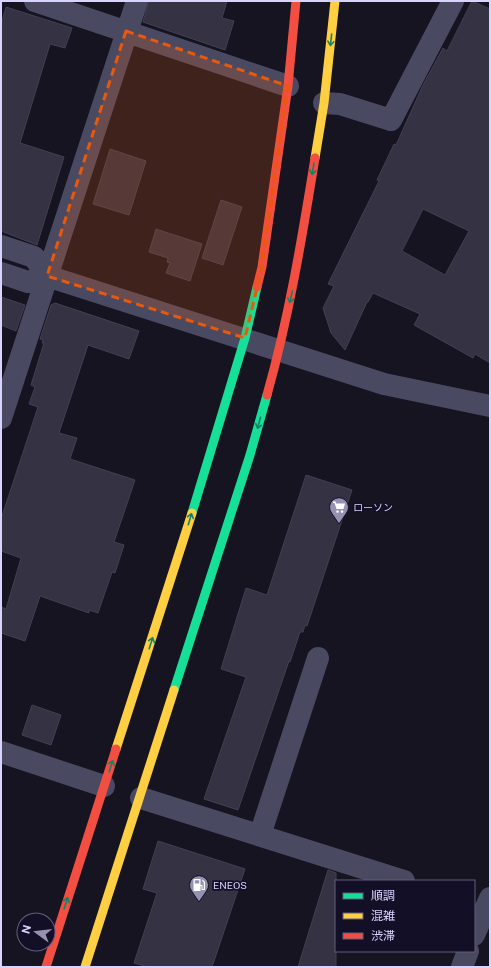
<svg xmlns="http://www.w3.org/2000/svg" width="491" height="968" viewBox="0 0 491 968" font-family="'Public Sans','Noto Sans JP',sans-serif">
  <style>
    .building { fill: #343243; stroke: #433f54; fill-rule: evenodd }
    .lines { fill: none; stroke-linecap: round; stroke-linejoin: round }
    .street { stroke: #4a4962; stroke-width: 22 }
    .fast { stroke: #16e098; stroke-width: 9 }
    .slow { stroke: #ffcf43; stroke-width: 9 }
    .jam { stroke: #f24e42; stroke-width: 9 }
    .oneway { stroke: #158265 }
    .marked { fill: #e8590c; fill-opacity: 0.2; stroke: #e8590c; stroke-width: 3; stroke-dasharray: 8 5; stroke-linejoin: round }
    .labels { text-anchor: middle; stroke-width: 3.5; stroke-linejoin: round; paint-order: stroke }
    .poi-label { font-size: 10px; fill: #d9d4ff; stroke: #130f26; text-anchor: start }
  </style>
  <rect width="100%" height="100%" fill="#161421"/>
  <path class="building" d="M149 1H227L222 18 234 21 225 50 143 22Z
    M472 1 490 9V363L475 354 473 358 414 325 420 314 373 293 368 302H367L345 350 331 333 323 308 334 286 328 284 379 181 377 180 394 144 396 145 423 85 443 48 447 51ZM423 209 469 231 445 275 402 251Z
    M6 7 72 28 65 48 50 44 20 143 64 157 37 245 1 231V25Z
    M110 149 146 161 129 215 93 204Z
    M221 200 242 207 223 265 202 258Z
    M156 229 202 244 190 281 166 273 170 263 167 262 168 258 149 252Z
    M1 297 25 305 16 331 1 325Z
    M55 303 139 331 129 359 88 345 59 433 77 438 70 459 135 480 114 542 124 545 115 573 112 572 98 613 89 610V613L40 596 25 641 1 633V607L6 609 21 558 1 551V519L38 407 29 404 35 387 31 385 44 343H42L43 340 40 339 51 305Z
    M306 475 352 490 307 626 305 625 303 632H300L290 662 289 661 238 810 204 799 246 677 221 669 246 588 267 595Z
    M32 705 61 715 51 745 22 735Z
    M158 841 245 869 212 967H148L134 963 157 893 143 889Z
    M328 870 336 873V967H298Z"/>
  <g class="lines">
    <path class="street" d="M35 1 288 86
      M324 103 340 104 391 120 453 1
      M1 246 34 257 47 276
      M1 273 28 282 47 276 384 384 490 406
      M1 418 137 1
      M1 752 104 786
      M141 798 404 881
      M260 835 318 658
      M474 935 490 898
      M462 967 468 951"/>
    <path class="fast" d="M192 513 245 338 257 287
      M174 690 250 455 267 395"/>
    <path class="slow" d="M315 158 324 103 335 1
      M116 749 192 513
      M85 967 174 690"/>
    <path class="jam" d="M257 287 262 267 288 86 296 1
      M267 395C289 317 302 238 315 158
      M46 967 116 749"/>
  </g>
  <defs><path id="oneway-shaft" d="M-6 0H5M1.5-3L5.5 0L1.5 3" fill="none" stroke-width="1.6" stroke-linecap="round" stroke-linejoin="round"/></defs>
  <g class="oneway">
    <use href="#oneway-shaft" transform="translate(331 40) rotate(96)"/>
    <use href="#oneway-shaft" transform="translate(313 169) rotate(99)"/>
    <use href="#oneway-shaft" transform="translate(291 297) rotate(103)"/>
    <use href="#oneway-shaft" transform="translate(259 423) rotate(105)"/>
    <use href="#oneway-shaft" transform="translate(190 519) rotate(-73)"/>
    <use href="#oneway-shaft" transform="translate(151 643) rotate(-72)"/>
    <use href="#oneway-shaft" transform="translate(111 766) rotate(-72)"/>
    <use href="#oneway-shaft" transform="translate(66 903) rotate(-72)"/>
  </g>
  <path class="marked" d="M126 31 288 86 262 267 245 338 47 276Z"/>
  <defs>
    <g id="supermarket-pin" transform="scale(1)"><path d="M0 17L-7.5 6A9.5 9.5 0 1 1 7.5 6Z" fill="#9591b1" stroke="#130f26"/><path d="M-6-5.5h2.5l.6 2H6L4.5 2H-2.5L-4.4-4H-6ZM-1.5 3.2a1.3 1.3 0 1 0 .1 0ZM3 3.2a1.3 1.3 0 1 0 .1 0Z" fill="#fff"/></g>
    <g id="fuel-pin" transform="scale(1)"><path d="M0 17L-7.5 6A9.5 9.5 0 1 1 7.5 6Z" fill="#9591b1" stroke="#130f26"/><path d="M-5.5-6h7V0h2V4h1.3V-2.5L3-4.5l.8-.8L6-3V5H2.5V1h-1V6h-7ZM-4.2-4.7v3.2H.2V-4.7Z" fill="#fff"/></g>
  </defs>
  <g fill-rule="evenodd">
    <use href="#supermarket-pin" x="339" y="507"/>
    <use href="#fuel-pin" x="199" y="885"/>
  </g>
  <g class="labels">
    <g class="poi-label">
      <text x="353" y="511">ローソン</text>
      <text x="213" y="889">ENEOS</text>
    </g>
  </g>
  <rect width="491" height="968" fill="none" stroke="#d9d4ff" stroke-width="4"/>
  <rect x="335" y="880" width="140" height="72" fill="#130f26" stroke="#625e7d"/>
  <rect x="343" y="893" width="20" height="6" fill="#16e098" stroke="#625e7d"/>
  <text x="371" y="900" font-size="12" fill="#d9d4ff">順調</text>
  <rect x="343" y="913" width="20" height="6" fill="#ffcf43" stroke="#625e7d"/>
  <text x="371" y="920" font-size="12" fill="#d9d4ff">混雑</text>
  <rect x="343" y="933" width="20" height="6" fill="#f24e42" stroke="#625e7d"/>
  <text x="371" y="940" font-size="12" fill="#d9d4ff">渋滞</text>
  <g transform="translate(36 932) rotate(285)"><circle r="19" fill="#130f26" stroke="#625e7d"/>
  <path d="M0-3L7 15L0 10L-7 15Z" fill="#9591b1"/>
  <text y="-6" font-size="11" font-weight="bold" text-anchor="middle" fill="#d9d4ff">N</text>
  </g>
</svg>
